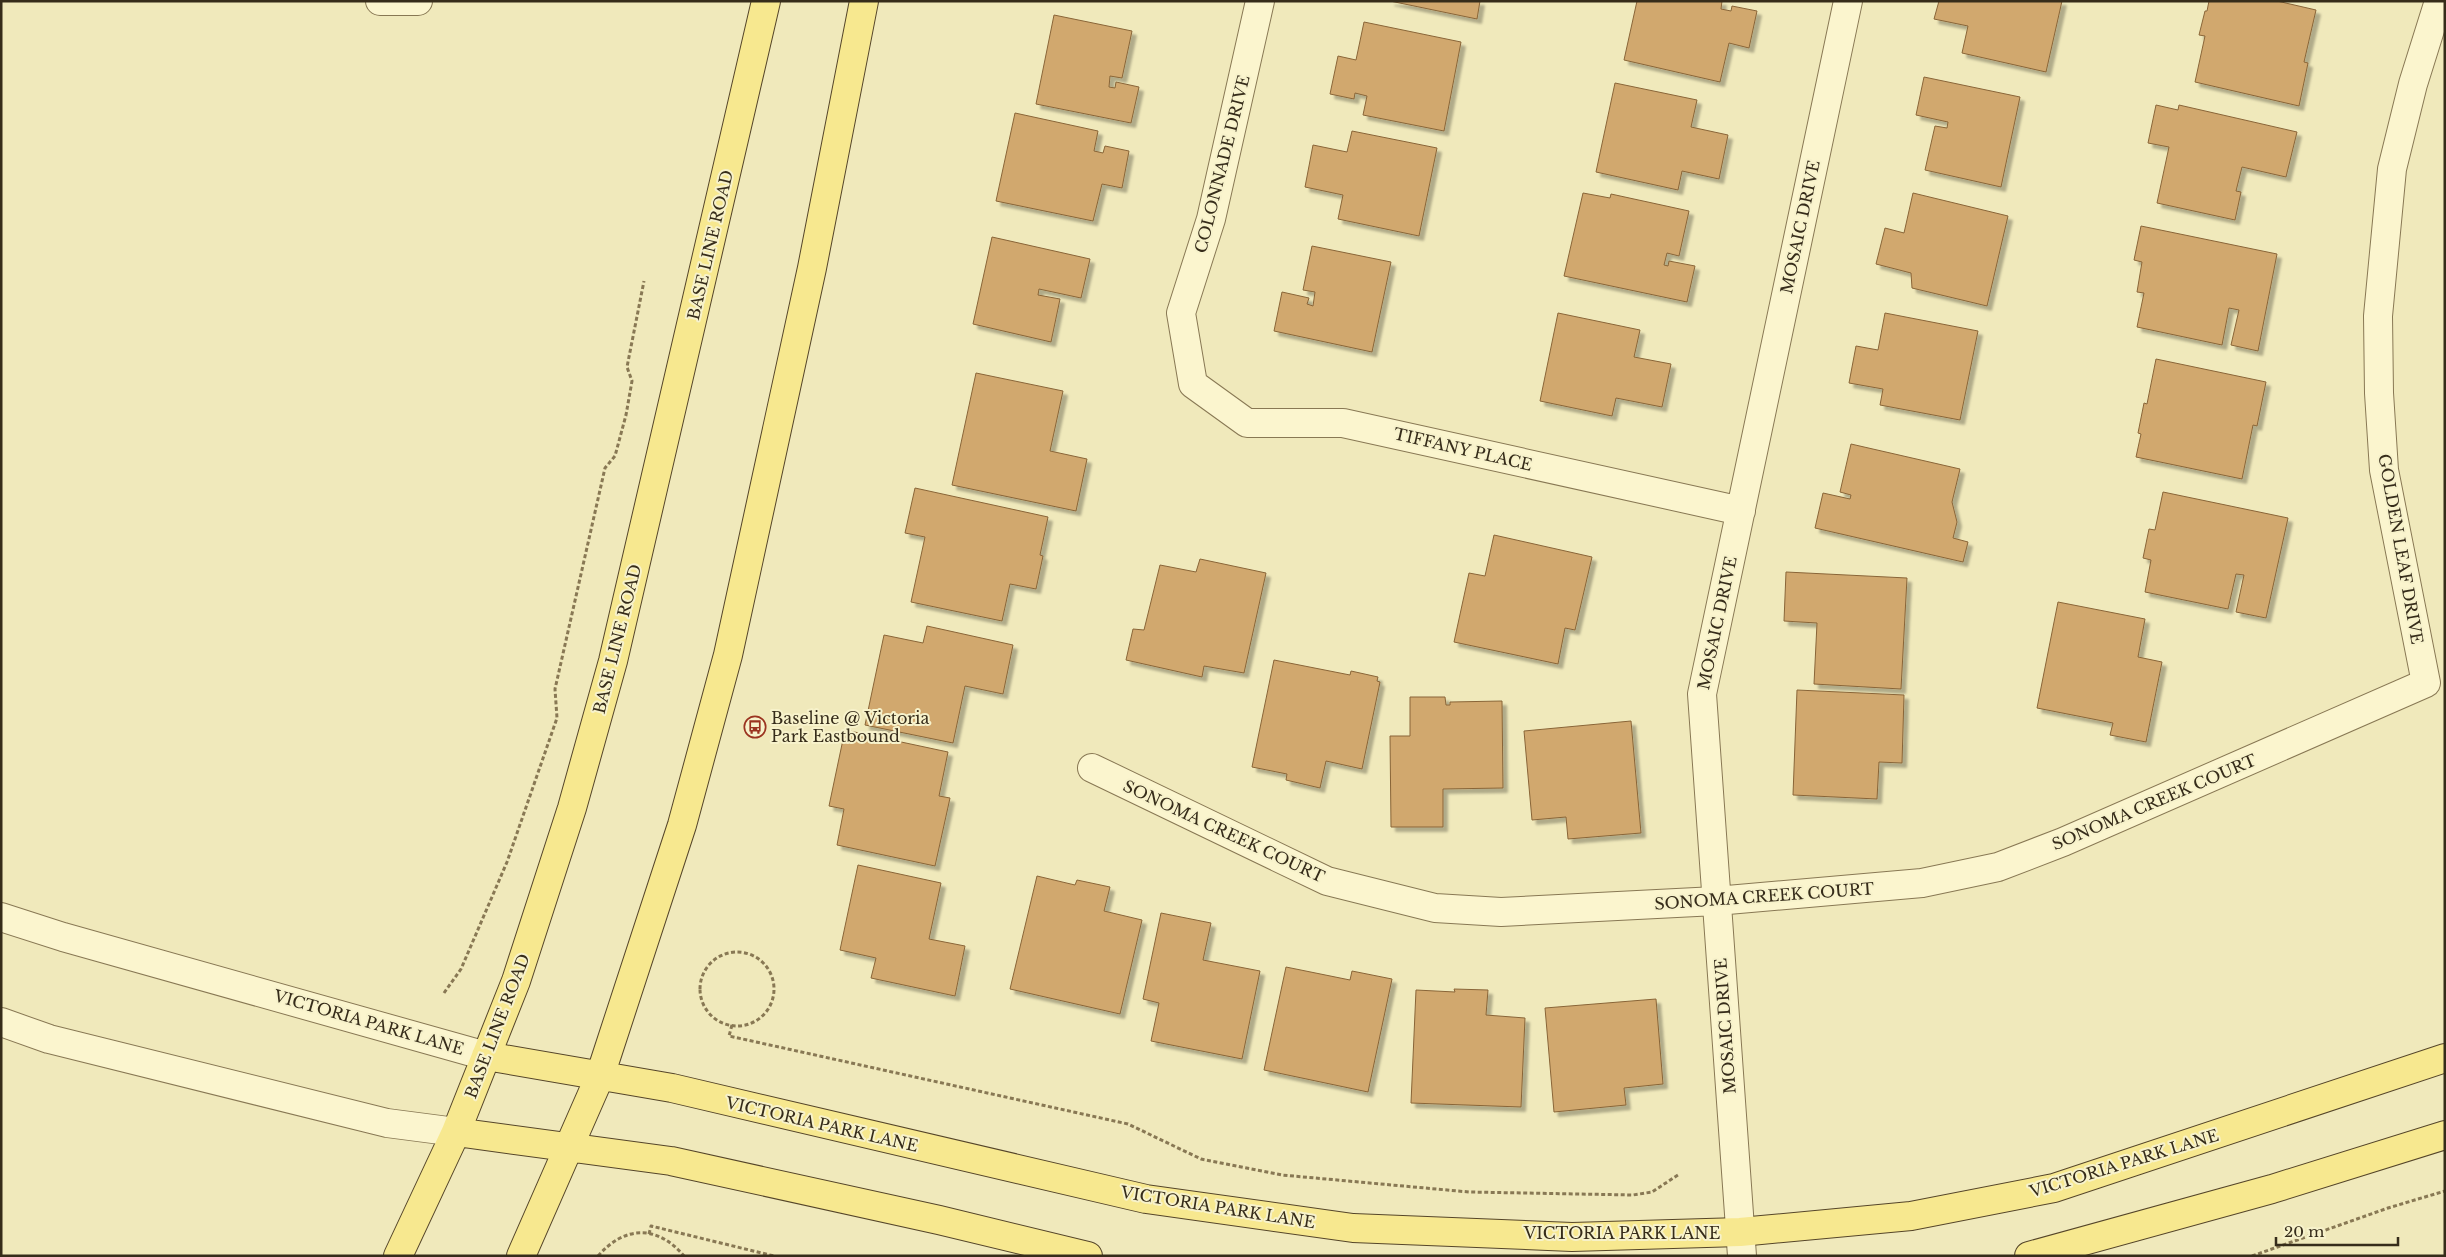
<svg xmlns="http://www.w3.org/2000/svg" width="2446" height="1257" viewBox="0 0 2446 1257" font-family="'Libre Baskerville',serif">
  <style>
    .building { fill: #d1a86e; stroke: #896538; filter: url(#shadow) }
    .lines { fill: none; stroke-linecap: round; stroke-linejoin: round }
    .minor-casing { stroke: #887854; stroke-width: 30 }
    .major-casing { stroke: #554529; stroke-width: 30 }
    .path { stroke: #887854; stroke-width: 3; stroke-dasharray: 4 2.5; stroke-linecap: butt }
    .minor { stroke: #fbf5ce; stroke-width: 28 }
    .major { stroke: #f7e88f; stroke-width: 28 }
    .labels { text-anchor: middle; stroke-width: 4; stroke-linejoin: round; paint-order: stroke }
    .street-label { font-size: 16px; fill: #362c1a; stroke: #f7f2cb }
    .poi-label { font-size: 16px; fill: #362c1a; stroke: #f7f2cb; text-anchor: start }
  </style>
  <defs>
    <filter id="shadow"><feDropShadow dx="4.5" dy="4.5" stdDeviation="1" flood-color="#0004"/></filter>
  </defs>
  <rect width="100%" height="100%" fill="#f0e9bb"/>
  <path class="building" d="M1390 1H1480L1477 19Z
    M1637 1H1722L1721 9 1731 11 1732 6 1757 11 1749 48 1729 43 1720 82 1624 60Z
    M1939 1H2062L2046 72 1962 53 1968 26 1934 19Z
    M2209 1H2277L2316 10 2304 62 2308 63 2299 106 2195 82 2205 36 2199 35 2205 11H2207Z
    M1054 15 1132 31 1122 78 1110 76 1109 87 1115 88 1116 82 1139 87 1131 123 1036 104Z
    M1364 22 1461 42 1444 131 1363 115 1367 96 1355 93 1354 99 1330 94 1338 56 1356 60Z
    M1924 77 2020 97 2001 187 1925 170 1935 126 1947 128 1948 122 1916 115Z
    M1615 83 1697 100 1691 127 1728 135 1719 179 1682 171 1678 190 1596 172Z
    M2156 105 2178 110 2179 105 2297 132 2286 177 2242 167 2236 191 2241 192 2235 220 2157 203 2169 147 2148 143Z
    M1015 113 1098 131 1094 151 1103 153 1105 146 1129 151 1122 188 1102 184 1093 221 996 201Z
    M1352 131 1437 148 1419 236 1338 219 1343 195 1305 187 1313 145 1347 152Z
    M1583 193 1610 198 1611 194 1689 211 1679 256 1667 253 1664 265 1668 266 1669 261 1695 266 1687 302 1564 276Z
    M1913 193 2008 216 1987 306 1912 288 1911 273 1876 264 1885 228 1904 233Z
    M2141 226 2277 254 2258 351 2231 345 2239 310 2229 308 2222 345 2137 327 2144 293 2137 292 2142 262 2134 260Z
    M992 237 1090 259 1081 298 1039 289 1038 295 1060 299 1051 342 973 324Z
    M1312 246 1391 262 1372 352 1274 331 1282 292 1309 298 1307 304 1313 306 1315 292 1303 290Z
    M1558 313 1640 330 1634 357 1671 364 1662 407 1616 398 1612 416 1540 401Z
    M1885 313 1978 331 1960 420 1880 405 1883 389 1849 383 1856 346 1878 350Z
    M2156 359 2266 382 2257 426 2253 425 2242 479 2136 457 2141 434 2138 433 2144 403 2147 404Z
    M976 373 1063 391 1050 451 1087 459 1076 511 952 485Z
    M1851 444 1960 469 1952 502 1957 522 1953 538 1968 542 1963 562 1815 528 1823 493 1850 499 1851 495 1840 492Z
    M915 488 1048 517 1040 555 1043 556 1036 589 1010 584 1002 621 911 602 925 537 905 533Z
    M2163 492 2288 518 2266 618 2236 612 2244 575 2236 574 2228 609 2145 592 2151 560 2143 558 2149 529 2155 530Z
    M1494 535 1592 557 1575 630 1565 628 1558 664 1454 642 1469 573 1485 576Z
    M1200 559 1266 573 1244 673 1204 666 1202 677 1126 660 1133 629 1144 630 1160 565 1196 572Z
    M1786 572 1907 578 1901 689 1814 684 1817 623 1784 621Z
    M2058 602 2145 619 2138 657 2162 662 2146 742 2110 735 2113 723 2037 708Z
    M927 626 1013 645 1003 694 965 686 953 743 865 725 884 635 923 643Z
    M1274 660 1350 675 1351 671 1378 677 1377 681 1380 682 1362 769 1326 761 1320 788 1286 780 1287 774 1252 767Z
    M1797 690 1904 695 1902 763 1879 762 1877 799 1793 795Z
    M1410 697H1445L1446 705H1450V702L1502 701 1503 788 1443 789V827H1391L1390 736H1410Z
    M1631 721 1641 833 1568 839 1566 817 1532 820 1524 731Z
    M845 730 948 752 939 796 950 798 935 866 837 845 844 809 829 806Z
    M858 865 941 883 929 939 965 946 955 996 871 978 876 958 840 950Z
    M1037 876 1075 885 1077 880 1110 887 1104 911 1142 920 1120 1014 1010 989Z
    M1161 913 1211 923 1203 960 1260 971 1242 1059 1151 1041 1159 1003 1143 999Z
    M1286 967 1350 980 1352 971 1392 979 1368 1092 1264 1070Z
    M1454 989 1488 990 1486 1015 1525 1018 1521 1107 1411 1103 1416 990 1455 992Z
    M1656 999 1663 1084 1624 1088 1626 1105 1554 1112 1545 1008Z"/>
  <g class="lines">
    <g class="minor-casing">
      <path id="minor" d="M380 1H418
        M1260 1 1211 219 1181 313 1193 384 1247 423H1343L1741 511
        M1092 768 1327 881 1435 908 1501 912 1716 901 1922 883 1998 867 2063 842 2426 683 2384 470 2379 393 2378 316 2392 169 2413 84 2439 1
        M1 917 63 937 486 1056
        M1 1022 49 1039 387 1123 456 1132
        M1742 1256 1702 694 1848 1"/>
    </g>
    <g class="major-casing">
      <path id="major" d="M486 1056 672 1088 1146 1199 1353 1228 1572 1237 1740 1232 1911 1216 2054 1188 2445 1058
        M456 1132 671 1161 939 1220 1088 1256
        M398 1256 456 1132 516 981 572 808 613 661 766 1
        M521 1256 600 1076 682 825 728 655 812 268 864 1
        M2029 1256 2272 1189 2445 1135"/>
    </g>
    <path class="path" d="M700 989a37 37 0 1 1 74 0a37 37 0 1 1-74 0Z
      M444 993 461 969 507 862 557 718 555 689 605 468 615 456 626 415 632 381 627 367 644 281
      M732 1025 729 1036 1128 1124 1201 1159 1282 1175 1469 1192 1633 1195 1652 1192 1678 1175
      M649 1234 651 1226 774 1256
      M598 1256C624 1226 657 1224 684 1256
      M2252 1256 2388 1208 2445 1191"/>
    <use href="#minor" class="minor"/>
    <use href="#major" class="major"/>
  </g>
  <defs>
    <g id="bus-ring" transform="scale(1.125)"><circle r="9.5" fill="#f7f2cb" stroke="#9b3420" stroke-width="1.5"/><path d="M-5-6H5V4H4V6H2V4H-2V6H-4V4H-5ZM-3.5-4V0h7V-4ZM-3.5 1.2v1.5H-2V1.2ZM2 1.2v1.5H3.5V1.2Z" fill="#9b3420"/></g>
  </defs>
  <g fill-rule="evenodd">
    <use href="#bus-ring" x="755" y="727"/>
  </g>
  <g class="labels">
    <g class="street-label">
      <text transform="translate(1222 164) rotate(-76)" y="6">COLONNADE DRIVE</text>
      <text transform="translate(1800 227) rotate(-78)" y="6">MOSAIC DRIVE</text>
      <text transform="translate(710 245) rotate(-77)" y="6">BASE LINE ROAD</text>
      <text transform="translate(1463 449) rotate(13)" y="6">TIFFANY PLACE</text>
      <text transform="translate(2401 549) rotate(80)" y="6">GOLDEN LEAF DRIVE</text>
      <text transform="translate(1717 623) rotate(-78)" y="6">MOSAIC DRIVE</text>
      <text transform="translate(617 639) rotate(-76)" y="6">BASE LINE ROAD</text>
      <text transform="translate(2154 802) rotate(-23)" y="6">SONOMA CREEK COURT</text>
      <text transform="translate(1224 831) rotate(25)" y="6">SONOMA CREEK COURT</text>
      <text transform="translate(1764 896) rotate(-4)" y="6">SONOMA CREEK COURT</text>
      <text transform="translate(369 1022) rotate(16)" y="6">VICTORIA PARK LANE</text>
      <text transform="translate(497 1026) rotate(-69)" y="6">BASE LINE ROAD</text>
      <text transform="translate(1725 1026) rotate(-94)" y="6">MOSAIC DRIVE</text>
      <text transform="translate(822 1124) rotate(13)" y="6">VICTORIA PARK LANE</text>
      <text transform="translate(2124 1163) rotate(-17)" y="6">VICTORIA PARK LANE</text>
      <text transform="translate(1218 1207) rotate(9)" y="6">VICTORIA PARK LANE</text>
      <text x="1622" y="1239">VICTORIA PARK LANE</text>
    </g>
    <g class="poi-label">
      <text x="771" y="724">Baseline @ Victoria<tspan x="771" dy="18">Park Eastbound</tspan></text>
    </g>
  </g>
  <rect width="2446" height="1257" fill="none" stroke="#362c1a" stroke-width="5"/>
  <path d="M2276 1237v8h122v-8" fill="none" stroke="#362c1a" stroke-width="2.5"/>
  <text x="2284" y="1237" font-size="15" fill="#362c1a" stroke="#f7f2cb" stroke-width="4" paint-order="stroke">20 m</text>
</svg>
